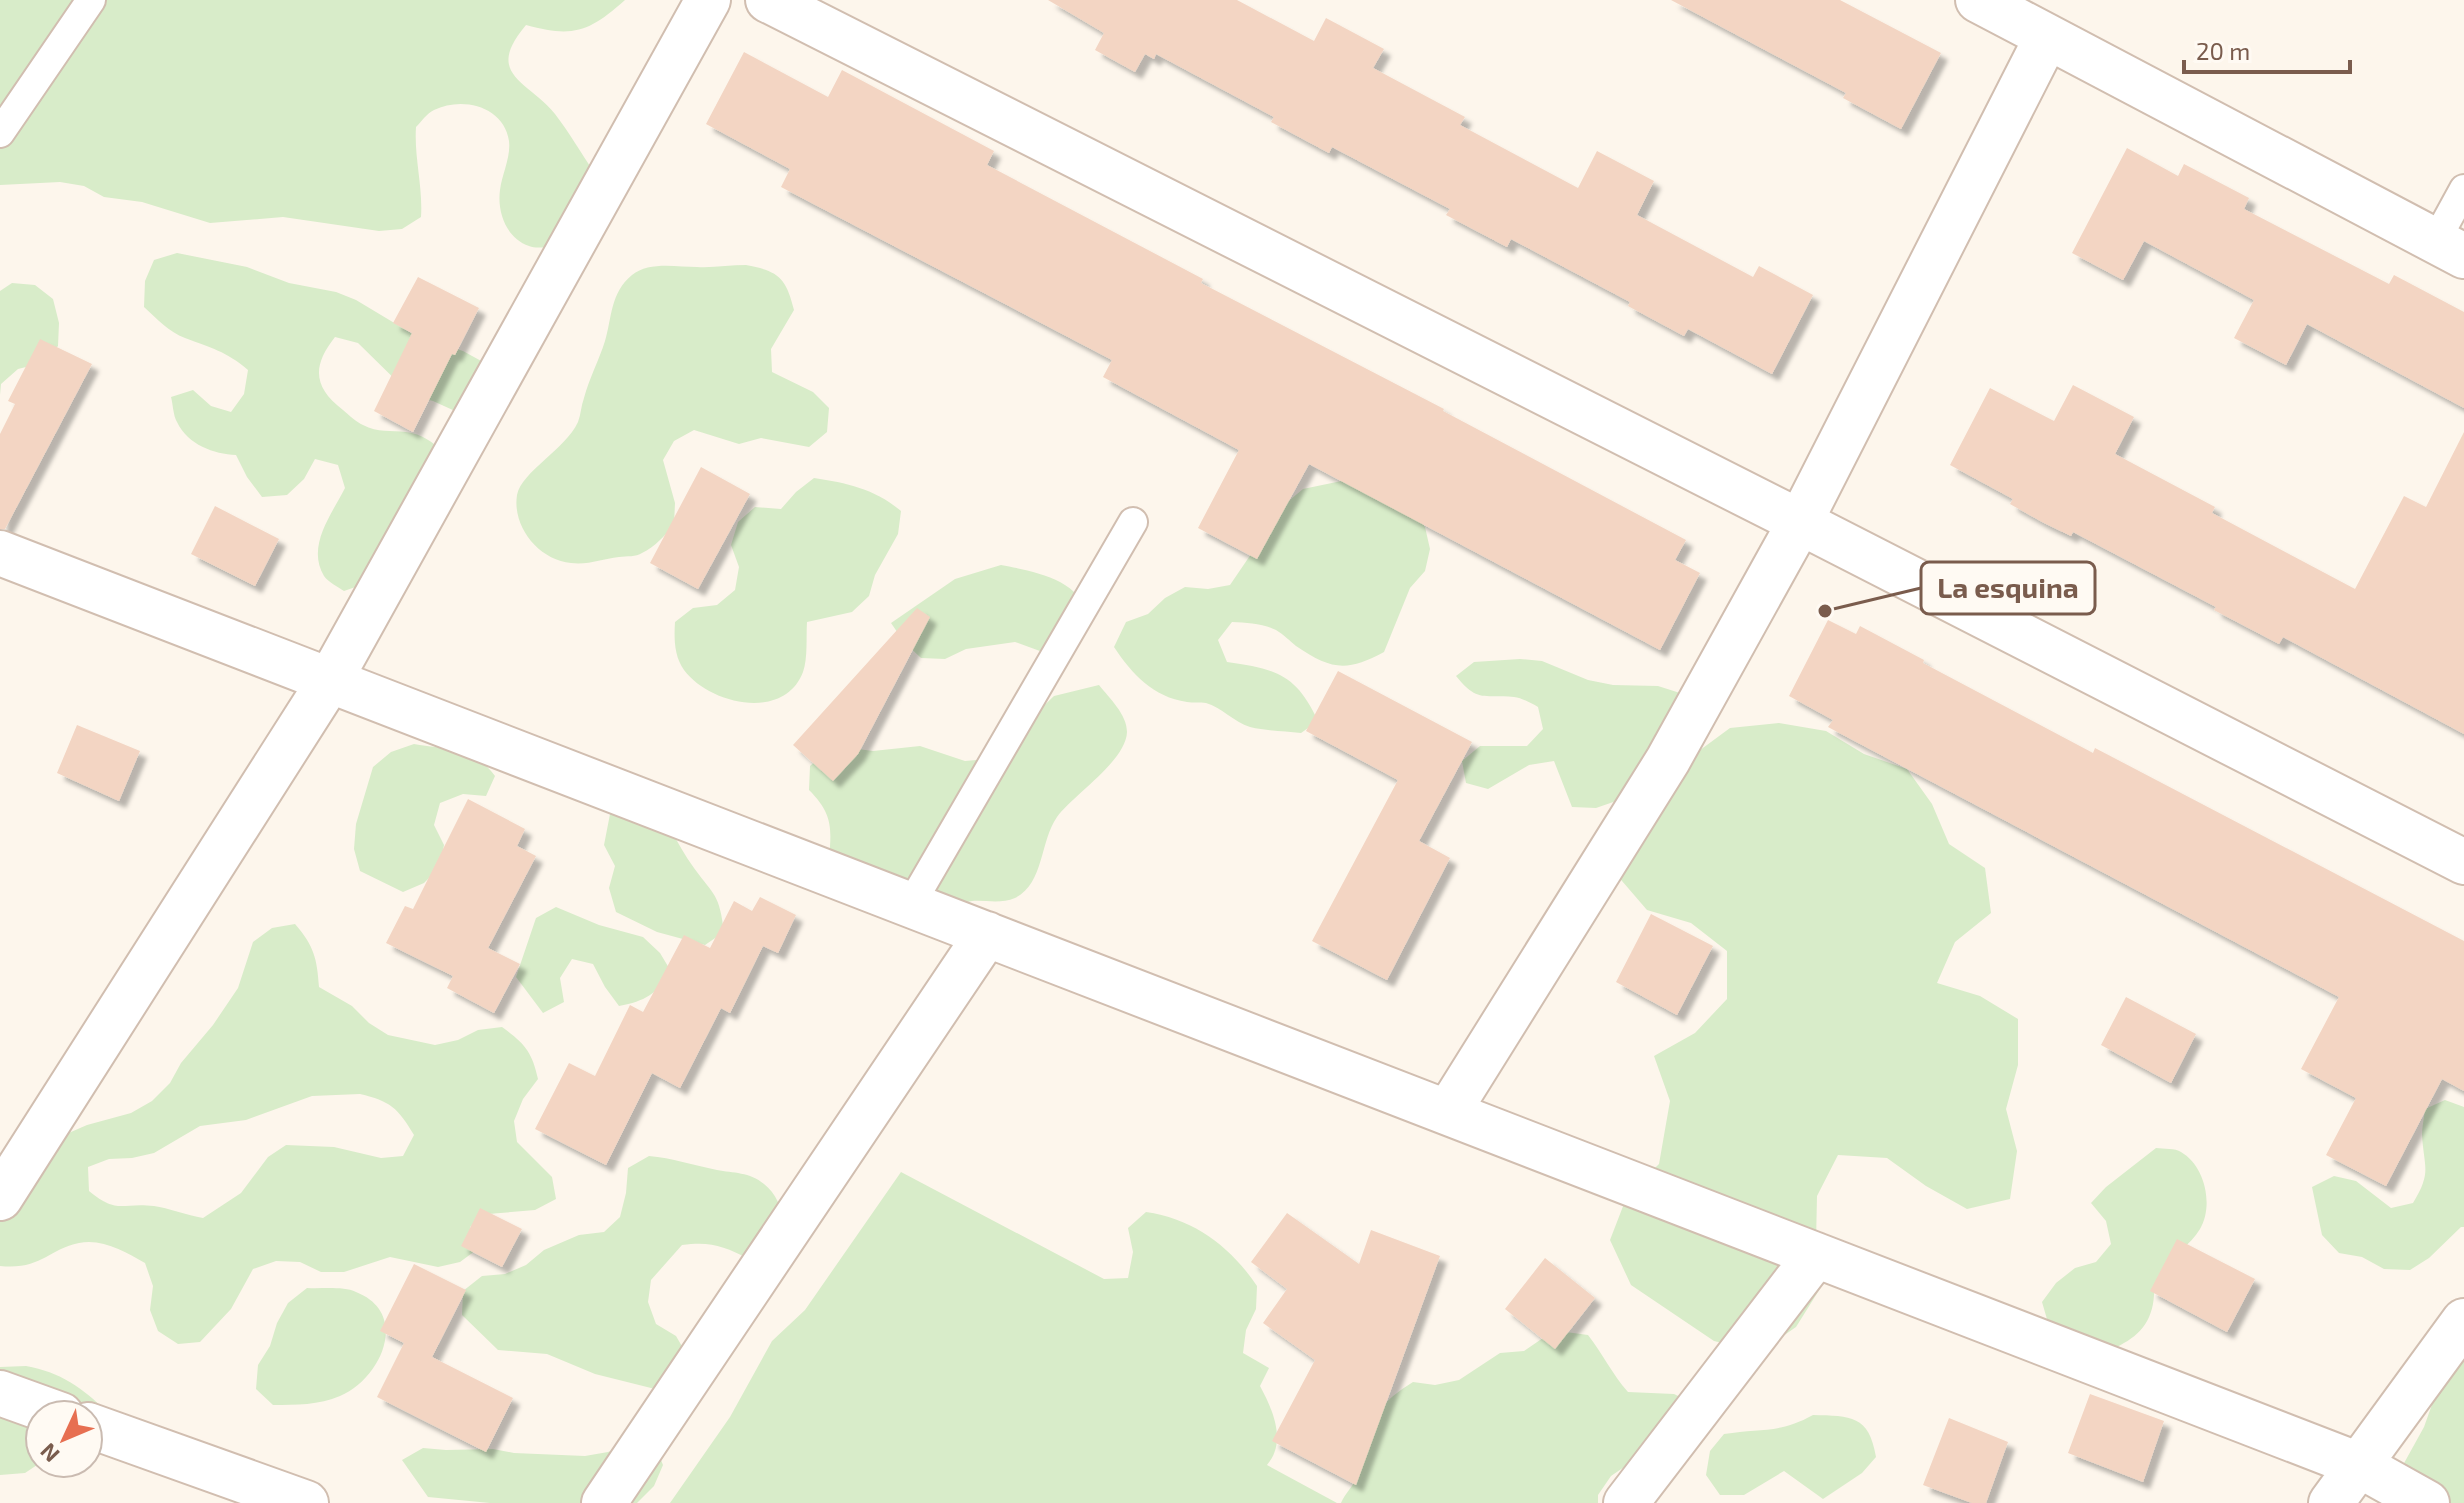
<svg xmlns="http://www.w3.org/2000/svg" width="2464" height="1503" viewBox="0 0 2464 1503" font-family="'Exo 2',sans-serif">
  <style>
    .green { fill: #d8ecc9; fill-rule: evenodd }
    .building { fill: #f3d5c3; filter: url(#shadow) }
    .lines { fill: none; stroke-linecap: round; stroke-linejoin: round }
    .service-casing { stroke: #d1beb0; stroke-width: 32 }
    .minor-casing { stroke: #d1beb0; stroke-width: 48 }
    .service { stroke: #fff; stroke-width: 28 }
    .minor { stroke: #fff; stroke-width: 44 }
    .leader { fill: none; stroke: #7a5c4d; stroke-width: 3 }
    .callout-dot { fill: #7a5c4d; stroke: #fffaf3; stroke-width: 3 }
    .callout { fill: #fffaf3; stroke: #7a5c4d; stroke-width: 3 }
    .callout-label { font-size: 28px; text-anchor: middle; font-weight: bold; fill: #7a5c4d }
  </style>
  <defs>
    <filter id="shadow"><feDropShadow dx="7" dy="7" stdDeviation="2" flood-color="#0004"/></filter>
  </defs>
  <rect width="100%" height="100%" fill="#fdf6ec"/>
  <path class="green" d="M0 0H625C589 32 573 38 526 25 484 75 527 80 555 114 569 132 581 153 594 172L554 246C547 247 536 249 529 246 506 238 497 212 500 190 502 174 511 157 509 141 504 106 462 96 434 110 427 113 421 122 416 127 414 158 423 186 421 217L402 229 379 231 283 217 210 223 142 202 104 197 84 186 60 182 0 185Z
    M177 253 247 267 289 283 336 292 356 300 416 336 463 351 483 362 455 411 433 401 412 396 358 343 335 337C312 366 313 387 343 410 349 415 356 422 363 425 378 433 391 430 406 432 422 434 432 442 444 452L367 583 344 591C338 587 328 582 324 576 306 546 332 514 345 488L338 465 315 459 304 479 287 495 262 497 247 477 236 455C214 454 188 445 177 422 173 415 173 404 171 397L193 390 211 406 231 412 244 394 248 370C226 351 211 348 185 338 169 332 157 319 144 307L145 281 154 260Z
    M746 265C778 271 786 277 794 310L771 349 772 372 813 392 829 408 827 432 809 447 761 438 739 444 694 430 674 441 663 460 675 503 674 525C665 535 655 547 642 553 636 557 627 556 619 557 602 559 589 565 571 563 539 560 512 527 517 495 522 471 565 450 578 422 581 414 581 406 584 398 589 379 599 360 605 341 612 318 610 293 632 275 649 261 677 267 697 267 713 268 730 265 746 265Z
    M12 283 35 285 53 299 59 323 58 346 42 363 18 369 1 384 0 395V291Z
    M814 478C847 483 875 489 901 511L898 534 875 575 869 596 852 612 807 622C806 637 808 658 803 672 784 722 709 704 684 670 674 656 674 638 675 622L693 608 717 605 735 590 739 567 731 545 738 522 755 507 781 509 796 492Z
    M1351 479 1412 508 1425 527 1430 549 1425 571 1410 588 1384 652C1347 672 1331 670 1296 646 1290 641 1283 634 1276 630 1262 623 1247 623 1232 622L1218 640 1227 662C1276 669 1296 674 1318 721L1301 733C1284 731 1266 731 1250 727 1234 722 1221 707 1206 703 1200 702 1193 703 1187 702 1153 697 1132 674 1114 647L1126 622 1148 614 1165 598 1185 587 1208 589 1230 585 1285 504 1303 489Z
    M1001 565C1032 571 1081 579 1086 615 1089 636 1075 647 1059 658L1015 642 966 649 945 659 921 658 904 642 891 623 955 579Z
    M1520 659 1542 661 1588 680 1613 685 1658 686 1680 693 1688 714 1619 800 1596 808 1572 807 1554 761 1529 765 1488 789 1466 783 1462 761 1480 746H1527L1543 729 1538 707C1531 703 1522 698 1514 697 1483 694 1478 703 1456 676L1474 662Z
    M1099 685C1109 698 1127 714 1127 732 1126 761 1074 794 1057 817 1040 841 1044 884 1015 898 1001 904 986 900 972 901 964 902 956 906 948 909L829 858C832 827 832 813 809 790L810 766 827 751 850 748 873 751 920 746 965 761 988 759 1054 696Z
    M1779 723 1826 731 1864 754 1907 769 1932 804 1949 844 1985 868 1991 913 1955 942 1937 983 1980 996 2018 1019V1065L2006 1109 2017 1151 2010 1199 1967 1209 1926 1186 1887 1158 1838 1155 1817 1196 1816 1243 1821 1287 1796 1327 1760 1352 1714 1341 1631 1285 1610 1240 1627 1196 1659 1164 1670 1101 1654 1056 1695 1033 1727 999V951L1691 923 1647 910 1616 874 1692 756 1730 728Z
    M414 744C451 751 470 743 495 776L486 796 463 794 440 803 434 825 444 845 440 867 424 883 403 892 360 871 354 849 356 824 373 767 391 752Z
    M611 809 670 829C678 842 685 856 694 868 715 897 719 893 724 932L705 945 657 932 616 912 609 888 615 866 604 845Z
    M556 907 599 925 643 937 660 953 672 973C655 994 646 1001 619 1006L605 987 593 964 572 959 560 978 564 1002 543 1013 516 977 536 918Z
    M295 924C314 946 317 958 319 987L352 1006 369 1023 388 1035 435 1045 458 1040 478 1030 502 1027C524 1043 532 1051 538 1079L523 1099 514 1121 517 1142 552 1177 556 1199 535 1210 488 1214 470 1227 479 1248 460 1262 438 1267 390 1257 344 1272H321L300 1262 276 1261 253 1269 231 1309 200 1342 178 1344 158 1331 150 1310 153 1286 145 1263C126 1252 102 1238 79 1243 47 1250 41 1270 0 1266V1163L87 1125 131 1113 152 1101 170 1083 181 1063 213 1025 238 988 253 942 272 928ZM360 1094C390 1101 398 1108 414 1135L403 1156 381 1158 334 1147 286 1145 268 1157 241 1193 203 1218C187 1215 168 1208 154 1206 121 1202 118 1215 89 1191L88 1167 109 1159 132 1158 154 1153 200 1126 246 1120 312 1096Z
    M2445 1100 2464 1107V1227H2461L2429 1258 2410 1270 2384 1269 2362 1257 2339 1253 2322 1235 2312 1187 2334 1176 2356 1181 2391 1208 2413 1203C2432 1172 2424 1168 2422 1135 2422 1127 2424 1118 2425 1109Z
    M2156 1148C2164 1149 2175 1148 2181 1152 2205 1166 2214 1205 2200 1229 2190 1246 2170 1257 2159 1275 2153 1285 2155 1293 2153 1304 2148 1330 2131 1341 2108 1351L2049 1326 2042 1302 2056 1283 2075 1268 2096 1262 2111 1244 2106 1221 2091 1203 2106 1187Z
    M649 1156C672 1158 693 1165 717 1170 733 1173 750 1172 764 1184 776 1193 781 1208 786 1222L749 1259C724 1246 710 1241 682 1245L651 1280 648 1302 656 1324 676 1336 687 1355 663 1391 595 1374 547 1354 498 1350 462 1315 463 1291 482 1276 505 1274 526 1265 544 1250 579 1235 604 1232 620 1217 626 1193 628 1168Z
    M901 1172 1104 1279 1128 1278 1133 1252 1128 1228 1146 1212C1194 1219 1230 1246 1257 1286L1256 1309 1246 1330 1243 1353 1269 1368 1260 1386C1273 1410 1287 1442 1267 1465L1337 1503H670L730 1417 772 1341 805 1310Z
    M307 1288C322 1289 343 1286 356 1292 410 1313 382 1378 340 1396 319 1405 296 1405 273 1405L256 1389 258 1365 270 1346 277 1323 288 1303Z
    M1566 1332 1588 1335C1603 1354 1612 1374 1628 1392L1674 1394 1693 1403 1630 1463 1611 1476 1598 1495V1503H1341C1345 1493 1354 1486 1357 1476 1376 1426 1362 1414 1413 1382L1435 1385 1459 1380 1500 1353 1524 1351 1543 1338Z
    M2464 1337V1503H2382L2424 1427 2440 1382Z
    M26 1366C60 1372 83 1388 107 1412L40 1415V1463L25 1473 0 1475V1367Z
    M1813 1415C1851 1416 1869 1415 1876 1457L1862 1473 1823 1499 1784 1471 1744 1495H1720L1706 1475 1710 1451 1724 1434C1760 1428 1779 1434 1813 1415Z
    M632 1443H654L663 1465 654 1486 637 1503H490L428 1497 402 1460 423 1448 446 1450 493 1449 514 1453 585 1456 608 1452Z"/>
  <path class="building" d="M1048 0H1237L1314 41 1326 18 1384 49 1373 68 1465 117 1460 125 1578 188 1597 151 1654 181 1637 215 1753 277 1759 266 1813 295 1772 374 1688 329 1684 336 1628 306 1630 302 1511 239 1507 247 1446 215 1450 209 1332 147 1329 153 1271 122 1274 117 1156 54 1154 59 1145 54 1135 72 1095 50 1104 33Z
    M1671 0H1840L1941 53 1901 129 1843 98 1846 93Z
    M744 52 828 97 842 70 994 151 987 165 1203 279 1201 283 1444 409 1443 411 1686 540 1675 560 1700 573 1660 650 1309 464 1257 559 1198 528 1239 450 1103 377 1112 360 781 187 790 169 706 124Z
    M2127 148 2178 176 2184 164 2249 198 2244 209 2389 284 2394 275 2464 312V408L2307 324 2286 365 2234 338 2254 300 2144 241 2123 280 2072 253Z
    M418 277 479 308 455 355 452 354 413 432 374 411 412 333 393 323Z
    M40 339 92 364 5 529H0V434L15 404 8 401Z
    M2073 385 2134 417 2115 454 2215 507 2212 513 2355 589 2404 496 2426 507 2464 432V734L2283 637 2279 644 2214 610 2216 607 2073 532 2071 536 2044 523 2010 504 2013 499 1950 465 1990 388 2054 421Z
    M701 467 750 494 698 589 650 563Z
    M215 506 279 539 255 586 191 554Z
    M917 608 930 617 858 754 833 781 793 745Z
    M1828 620 1856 634 1860 626 1924 660 1923 663 2093 753 2095 748 2464 941V1091L2442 1079 2386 1186 2326 1155 2356 1098 2301 1069 2339 997 1828 727 1833 720 1789 696Z
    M1338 671 1472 742 1419 841 1450 858 1387 980 1312 941 1398 780 1306 731Z
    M77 725 140 751 119 801 57 773Z
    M468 799 525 829 517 846 536 856 488 948 520 964 494 1013 447 988 453 976 386 943 405 906 413 909Z
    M760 897 796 915 778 953 763 946 730 1013 721 1008 680 1088 652 1073 606 1165 535 1129 569 1063 595 1076 630 1005 643 1012 684 935 710 948 734 901 752 911Z
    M1651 914 1713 946 1677 1015 1616 982Z
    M2126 997 2196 1034 2171 1083 2101 1045Z
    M480 1208 522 1229 502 1267 461 1246Z
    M1287 1213 1359 1264 1371 1230 1440 1256 1356 1485 1272 1441 1315 1360 1263 1323 1287 1289 1251 1262Z
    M2177 1239 2255 1279 2227 1332 2150 1291Z
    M1545 1258 1595 1298 1555 1349 1505 1309Z
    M414 1264 466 1290 432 1357 513 1398 486 1452 377 1397 404 1343 380 1331Z
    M2090 1394 2164 1421 2143 1482 2068 1453Z
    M1949 1418 2008 1442 1986 1503H1972L1923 1485Z"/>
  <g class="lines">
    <g class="service-casing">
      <path id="service" d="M0 133 91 0
        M2435 242 2464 189
        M911 904 1133 522"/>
    </g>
    <g class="minor-casing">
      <path id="minor" d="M768 0 1800 522 2464 862
        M1978 0 2464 256
        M0 553 2359 1465 2427 1503
        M1448 1112 1668 760 1800 522 2047 37
        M0 1198 330 680 708 0
        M0 1393 61 1415
        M88 1425 306 1503
        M604 1503 987 934
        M1626 1503 1816 1255
        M2331 1503 2464 1321"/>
    </g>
    <use href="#service" class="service"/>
    <use href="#minor" class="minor"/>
  </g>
  <path class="leader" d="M1825 611L1921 588"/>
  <circle class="callout-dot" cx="1825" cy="611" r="8"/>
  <rect class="callout" x="1921" y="562" width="174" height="52" rx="8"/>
  <g class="callout-label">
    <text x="2008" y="598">La esquina</text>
  </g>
  <g transform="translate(64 1439) rotate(226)"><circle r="38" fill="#fffaf3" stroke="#cabbb1" stroke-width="2"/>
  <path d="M0-6L14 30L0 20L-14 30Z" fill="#e76f51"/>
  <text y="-12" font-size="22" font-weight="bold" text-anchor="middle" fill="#7a5c4d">N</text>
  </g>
  <path d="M2184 60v12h166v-12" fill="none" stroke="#7a5c4d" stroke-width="4"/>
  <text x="2196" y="60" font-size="24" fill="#7a5c4d" stroke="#fffaf3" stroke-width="6" paint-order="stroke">20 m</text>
</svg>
